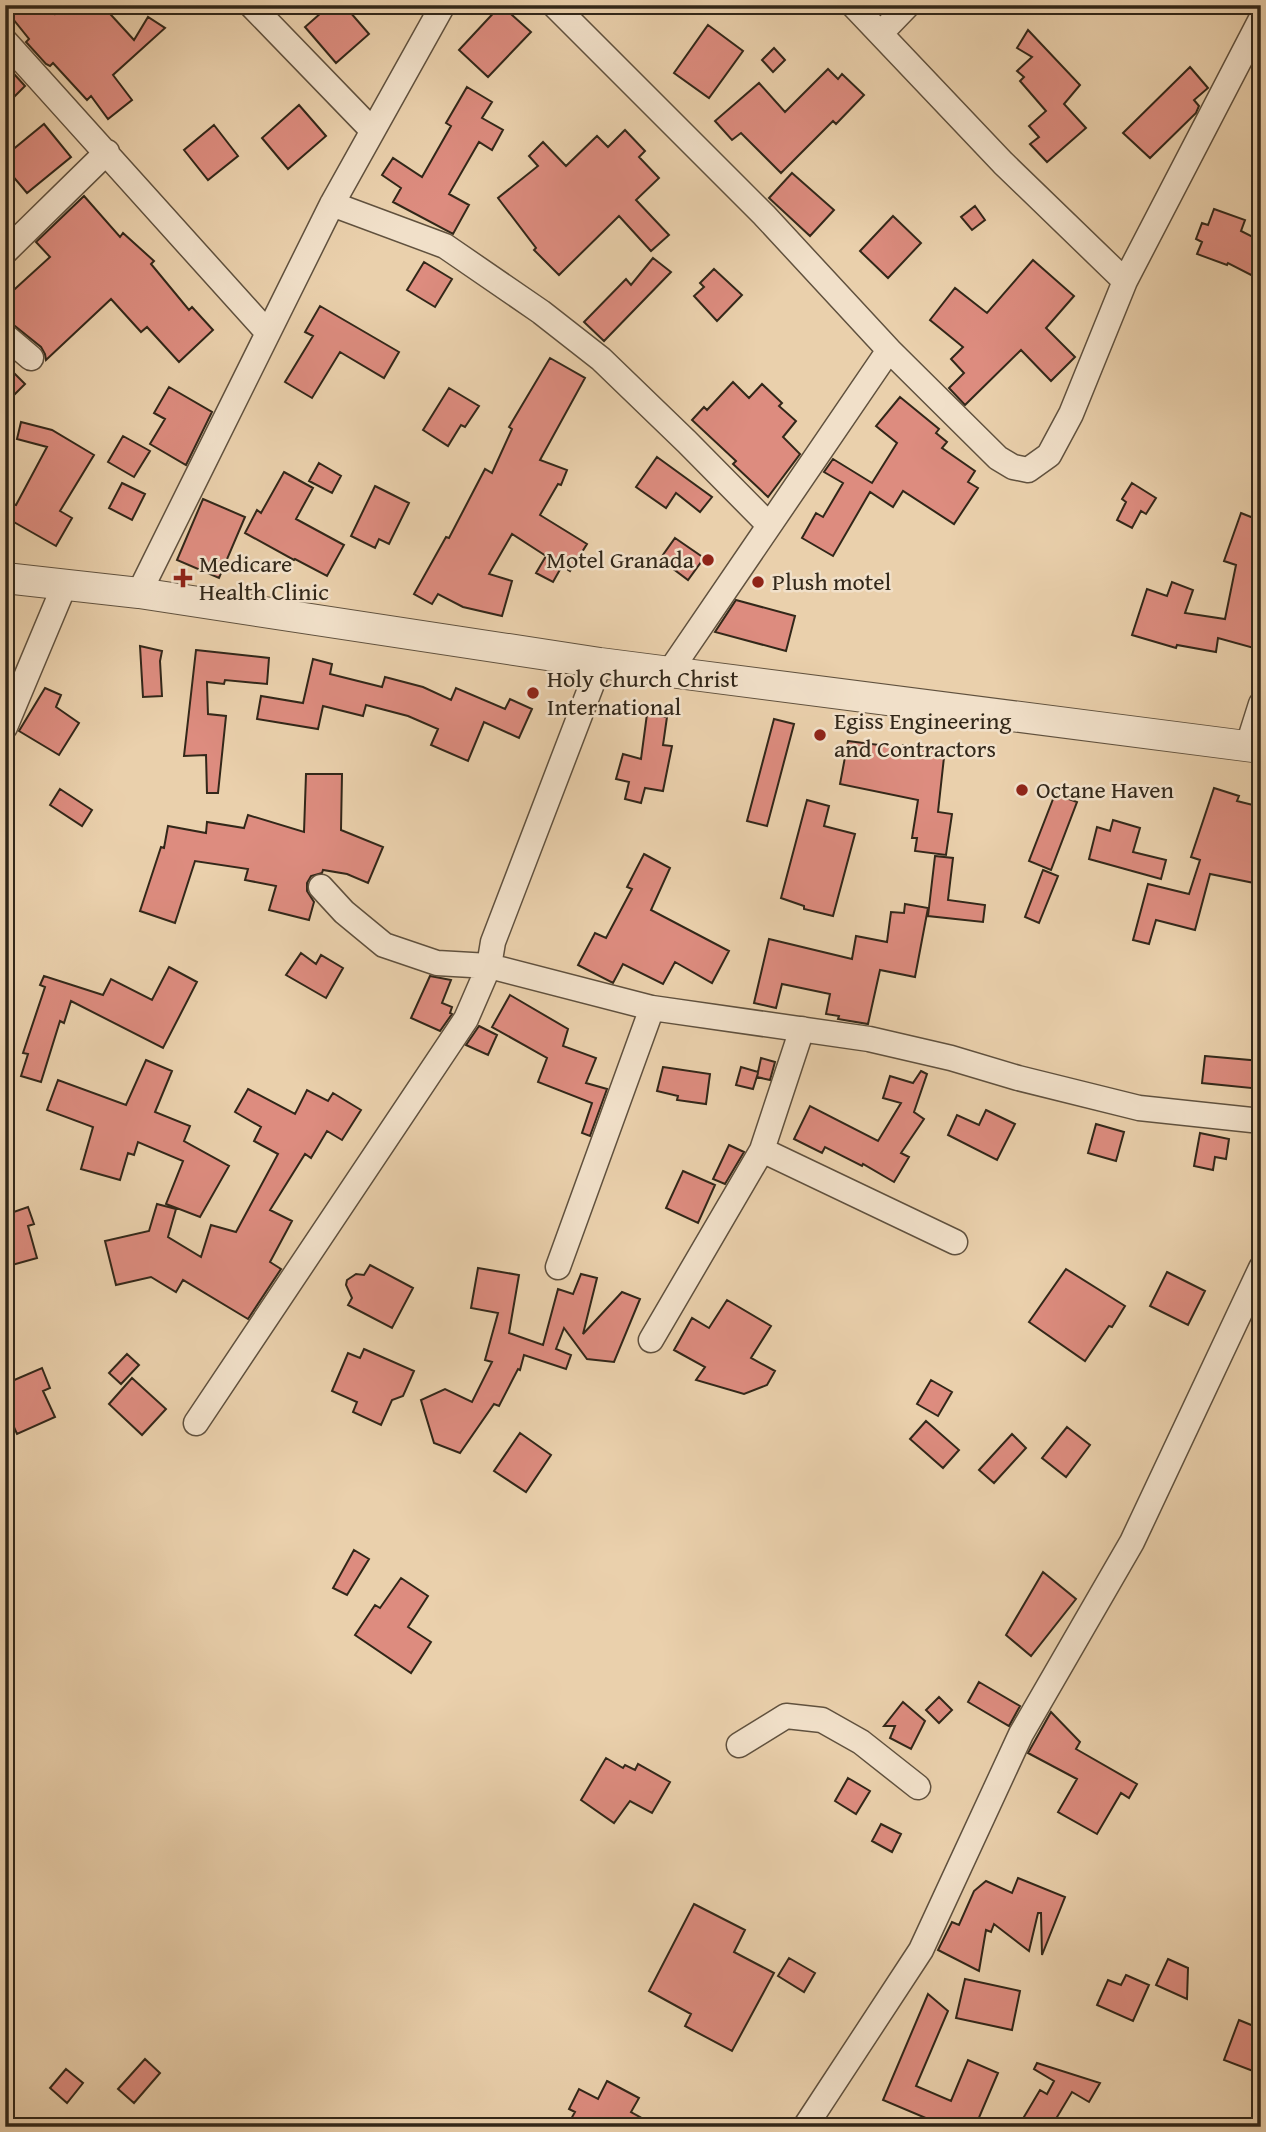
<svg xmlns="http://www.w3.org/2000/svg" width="1266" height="2132" viewBox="0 0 1266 2132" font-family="'Gentium Book Plus',serif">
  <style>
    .building { fill: #dd8c7f; stroke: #322719; stroke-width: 2 }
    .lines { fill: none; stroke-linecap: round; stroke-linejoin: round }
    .minor-casing { stroke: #60513e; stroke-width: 27 }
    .tertiary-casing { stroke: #60513e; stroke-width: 32 }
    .minor { stroke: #f1e0c9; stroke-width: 24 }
    .tertiary { stroke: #f1e0c9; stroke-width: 30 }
    .poi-dot { fill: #8f2418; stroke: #f1e0c9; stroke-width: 2.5 }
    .labels { text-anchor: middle; stroke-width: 5; stroke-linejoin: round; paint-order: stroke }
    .poi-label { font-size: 24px; fill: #322719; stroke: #f1e0c9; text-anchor: start }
  </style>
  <rect width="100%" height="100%" fill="#ead0ac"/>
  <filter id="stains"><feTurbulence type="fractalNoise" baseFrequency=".00286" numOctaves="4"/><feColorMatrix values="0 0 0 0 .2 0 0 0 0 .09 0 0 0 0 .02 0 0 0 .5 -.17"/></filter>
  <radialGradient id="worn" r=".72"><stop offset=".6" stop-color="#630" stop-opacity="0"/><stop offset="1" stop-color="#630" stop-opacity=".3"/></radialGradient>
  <path class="building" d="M5 5H48L55 14 65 5H102L134 40 148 17 165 28 113 75 132 100 108 119 91 96 87 100 53 63 50 66 46 64 26 42 29 39 5 9Z
    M330 5H344L369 34 336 63 305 27Z
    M501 5 531 32 488 77 459 50Z
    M708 25 743 51 709 98 674 73Z
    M1028 30 1080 85 1064 104 1086 128 1047 162 1030 144 1039 137 1029 126 1046 111 1020 81 1024 77 1017 71 1032 57 1017 48Z
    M774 48 785 60 773 72 762 60Z
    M5 64 25 86 5 106Z
    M1190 67 1208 88 1194 100 1199 106 1196 113 1150 158 1123 133Z
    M828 69 838 79 842 74 864 95 836 124 833 121 781 173 741 133 732 140 715 121 759 83 785 112Z
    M467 87 492 102 482 118 503 130 492 150 479 142 449 194 469 205 453 234 393 202 401 188 382 175 393 158 422 177 451 126 446 123Z
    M299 105 326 136 288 169 262 138Z
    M44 124 71 157 27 193 5 167V156Z
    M214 125 238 156 208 180 184 150Z
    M625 130 645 151 639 157 659 178 636 200 669 235 651 251 619 216 559 275 534 250 536 248 498 198 538 166 529 156 543 142 566 166 597 136 608 147Z
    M792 173 834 210 810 236 769 198Z
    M84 196 120 237 123 233 154 261 151 264 189 310 192 307 213 330 179 362 147 327 141 332 111 299 46 360 45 354 41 347 5 318V298L50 257 36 242Z
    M975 206 985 220 972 230 961 217Z
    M1214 209 1245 220 1241 231 1261 241V280L1228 263 1227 265 1197 254 1202 242 1196 239 1202 223 1208 225Z
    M893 216 921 243 888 278 860 251Z
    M653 258 671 272 604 341 584 322 626 279 631 285Z
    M1033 260 1074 296 1046 328 1075 357 1051 381 1021 350 965 405 949 388 964 373 951 359 963 347 930 320 955 288 987 313Z
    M424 262 452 279 435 307 407 290Z
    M714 269 742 295 717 321 694 296 704 287 700 283Z
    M320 306 399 352 384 378 340 352 312 398 285 382 313 336 305 332Z
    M550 358 585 378 540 460 567 470 561 485 558 484 540 515 587 544 570 571 562 566 553 582 536 573 546 556 512 534 489 574 512 581 502 616 463 607 438 594 432 604 414 594 446 537 449 538 485 469 492 473 512 429 509 427Z
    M5 364 25 384 5 404Z
    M733 382 749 398 762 384 782 403 779 406 796 421 783 437 800 454 768 497 733 464 736 461 692 420 704 407 707 410Z
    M169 387 212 412 186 465 150 444 165 419 154 413Z
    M449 388 479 406 465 427 461 425 448 446 423 430Z
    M900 397 939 429 936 433 947 442 942 448 975 471 968 482 978 488 954 524 903 491 893 507 870 492 833 556 802 538 816 513 823 517 843 483 824 472 833 459 872 483 897 443 876 426Z
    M21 422 52 430 94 455 60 511 72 518 56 546 5 517V502L16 505 47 447 17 439Z
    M123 436 150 451 134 477 108 462Z
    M657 457 712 497 700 512 676 493 666 508 636 487Z
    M319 463 341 476 332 493 309 481Z
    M284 472 313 488 296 519 344 545 327 576 295 559 294 560 245 533 257 510 261 513Z
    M122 483 145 494 132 520 109 508Z
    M1132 483 1156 498 1146 514 1141 511 1132 528 1117 520 1126 502 1122 499Z
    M375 486 409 503 389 544 379 539 375 548 351 536Z
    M203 499 245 517 219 578 177 560Z
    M1241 513 1261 521V650L1218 638 1216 652 1177 645 1176 648 1132 635 1147 589 1167 596 1172 582 1193 590 1185 613 1225 619 1236 565 1224 561Z
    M675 538 704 558 688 580 660 559Z
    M736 600 795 616 786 651 715 632Z
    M140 646 162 651 160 661 162 696 143 697Z
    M196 650 269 658 267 684 225 680 224 684 207 682 208 714 226 716 218 793H207L206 755 184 756Z
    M313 659 332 664 330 674 382 687 385 677 423 687 451 700 456 688 505 709 510 699 532 709 519 738 484 722 468 761 431 745 438 729 408 716 366 705 363 716 323 706 318 729 257 719 261 696 303 703Z
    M45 688 61 695 56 707 79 723 59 755 19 731Z
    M647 714 667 717 663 745 672 746 663 791 645 788 641 803 625 799 629 782 616 779 623 754 641 759Z
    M774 719 794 724 767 826 747 821Z
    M848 741 902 748 903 745 945 748 938 812 952 814 946 855 915 851 917 838H912L918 800 840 784Z
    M306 774H342L341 830 383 847 368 883 347 874 323 870 322 873 311 876 307 883V891L314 902 309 920 269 910 276 886 245 880 248 869 195 861 175 923 140 911 161 847 164 848 168 826 206 833 207 822 244 828 248 815 304 832Z
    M1214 788 1239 796 1237 801 1261 807V842L1254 883 1210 874 1195 930 1156 920 1149 944 1133 940 1148 884 1189 894 1200 860 1191 857Z
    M60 789 92 810 82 826 50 805Z
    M1055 794 1077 802 1051 870 1029 861Z
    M807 800 829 806 824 826 855 834 833 916 804 909V906L781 898Z
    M1113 820 1140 828 1133 852 1166 860 1161 879 1089 859 1097 827 1110 831Z
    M644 854 670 868 651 910 729 951 712 983 675 962 663 984 623 964 613 983 578 965 595 933 606 938 632 889 627 887Z
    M935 856 953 858 948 900 985 905 983 922 928 916Z
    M1043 870 1058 876 1039 923 1025 917Z
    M905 904 928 908 915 977 880 970 868 1024 838 1019 839 1016 826 1014 830 994 782 984 776 1008 754 1003 769 939 852 959 856 936 887 942 891 912 904 913Z
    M301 953 316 964 321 955 343 968 326 998 286 975Z
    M169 967 197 982 163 1048 71 1001 64 1023 60 1021 41 1082 21 1076 28 1054 23 1053 45 987 40 985 44 976 103 995 111 979 152 1000Z
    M430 976 451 980 442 1003 452 1007 450 1013 452 1014 440 1031 411 1018Z
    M510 995 568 1029 563 1046 596 1058 586 1083 607 1089 590 1136 582 1133 592 1103 538 1082 547 1058 492 1027Z
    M479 1026 497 1035 488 1055 466 1045Z
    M1205 1056 1261 1061V1089L1202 1083Z
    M761 1058 775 1062 770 1080 757 1077 758 1073 753 1089 736 1085 741 1067 758 1072Z
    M146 1060 172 1071 155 1112 190 1126 184 1141 229 1166 200 1217 166 1204 183 1161 138 1142 134 1155 128 1153 120 1180 81 1169 93 1127 47 1110 58 1080 126 1105Z
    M663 1067 710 1074 706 1104 677 1100 678 1096 657 1091Z
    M921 1071 927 1074 914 1112 924 1119 901 1153 909 1157 894 1182 863 1164 862 1166 825 1147 822 1153 794 1139 810 1106 878 1141 901 1103 883 1098 890 1076 913 1083Z
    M248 1089 295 1114 307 1090 328 1101 333 1093 361 1110 342 1140 327 1131 311 1158 305 1154 270 1210 292 1221 270 1262 281 1269 248 1319 183 1280 176 1292 151 1277 116 1285 105 1241 149 1231 157 1204 176 1209 168 1237 201 1257 211 1225 236 1232 278 1154 254 1141 261 1127 235 1112Z
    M986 1110 1015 1124 997 1160 948 1135 957 1115 979 1125Z
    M1096 1124 1124 1132 1116 1161 1088 1153Z
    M1200 1133 1229 1139 1226 1159 1215 1157 1213 1170 1194 1166Z
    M729 1145 744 1152 725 1184 713 1179Z
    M683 1171 715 1185 698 1223 666 1208Z
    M28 1207 34 1224 28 1226 37 1258 5 1267V1215Z
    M370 1265 413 1288 392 1328 348 1305 352 1298 346 1285 347 1280 356 1274 364 1275Z
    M478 1268 519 1275 509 1333 543 1345 558 1289 573 1294 581 1274 597 1278 583 1334 622 1292 640 1299 614 1362 587 1359 564 1328 556 1349 571 1355 566 1369 524 1355 520 1370 518 1369 499 1406 494 1404 460 1453 434 1443 421 1400 445 1389 472 1402 492 1362 485 1360 498 1313 471 1308Z
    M1066 1269 1125 1306 1112 1327 1109 1326 1085 1361 1029 1322Z
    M1167 1272 1205 1291 1188 1325 1150 1306Z
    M727 1300 771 1326 751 1358 775 1371 767 1385 744 1394 696 1380 705 1367 674 1350 692 1318 709 1328Z
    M364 1349 414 1371 403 1396 392 1400 381 1425 353 1412 357 1402 332 1391 348 1353 360 1358Z
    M127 1354 139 1365 121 1384 109 1373Z
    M42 1368 50 1388 43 1391 55 1417 17 1434 5 1407V1384Z
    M132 1378 166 1409 142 1435 109 1404Z
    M931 1380 952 1392 938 1416 917 1404Z
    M926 1421 959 1450 943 1468 910 1439Z
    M1067 1427 1090 1445 1066 1477 1042 1458Z
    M520 1433 551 1455 526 1492 494 1471Z
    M1012 1434 1026 1448 994 1483 979 1470Z
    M354 1550 369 1559 347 1595 333 1588Z
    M1043 1572 1076 1599 1031 1656 1006 1635Z
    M401 1578 428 1596 408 1627 431 1642 411 1673 355 1635 375 1605 380 1608Z
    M979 1682 1020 1706 1009 1726 968 1702Z
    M939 1697 952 1710 939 1723 926 1710Z
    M903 1702 925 1721 911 1749 890 1738 895 1726H884Z
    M1051 1712 1080 1742 1076 1749 1137 1784 1129 1798 1121 1793 1097 1834 1058 1812 1077 1779 1028 1753Z
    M606 1758 623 1768 625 1765 635 1770 638 1764 670 1782 652 1813 630 1801 614 1823 581 1800Z
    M848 1778 870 1791 856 1814 835 1801Z
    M881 1824 901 1834 892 1852 872 1841Z
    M1018 1878 1065 1897 1042 1955 1041 1913H1038L1029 1951 994 1924 991 1932 986 1930 979 1971 938 1950 952 1922 959 1925 974 1891 986 1881 1012 1893Z
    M694 1904 745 1930 734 1952 774 1973 732 2051 685 2026 691 2014 649 1991Z
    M789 1958 815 1973 804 1992 778 1976Z
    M1168 1959 1188 1968 1187 1999 1156 1985Z
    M1126 1975 1149 1985 1133 2021 1097 2005 1108 1980 1121 1985Z
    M965 1979 1020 1991 1012 2030 956 2018Z
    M928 1994 948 2011 916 2086 951 2101 968 2060 998 2073 975 2127H947L883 2100Z
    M1239 2020 1261 2029V2074L1224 2060Z
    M145 2059 160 2073 134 2103 118 2089Z
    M1037 2063 1100 2083 1089 2102 1072 2092 1051 2127H1018L1040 2090 1047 2094 1054 2081 1034 2069Z
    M66 2069 83 2083 67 2103 50 2088Z
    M607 2081 639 2098 631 2112 658 2127H586L571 2119 575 2112 569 2109 579 2089 598 2099Z"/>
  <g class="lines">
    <g class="minor-casing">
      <path id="minor" d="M251 5 372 130
        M554 5 764 215 889 350 998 458 1013 467 1028 470 1049 455 1071 414 1125 281 1261 19
        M853 5 1003 163 1125 281
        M881 33 908 5
        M5 41 268 333
        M332 204 445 246 541 312 601 359 687 442 769 525
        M5 252 107 152
        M5 336 31 358
        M139 593 332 204 443 5
        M670 671 889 350
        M5 727 65 584
        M1248 745 1261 704
        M321 887 344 912 384 945 437 963 489 966 652 1008 869 1039 951 1058 1018 1078 1139 1108 1261 1121
        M762 1150 955 1242
        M558 1267 652 1008
        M651 1340 762 1150 802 1029
        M196 1423 466 1019 489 966 493 942 600 663
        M739 1745 786 1716 822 1720 861 1742 918 1787
        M805 2127 921 1950 1021 1734 1132 1542 1261 1268"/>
    </g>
    <g class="tertiary-casing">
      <path id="tertiary" d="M5 578 139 593 600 663 1261 748"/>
    </g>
    <use href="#minor" class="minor"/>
    <use href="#tertiary" class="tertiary"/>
  </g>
  <g class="poi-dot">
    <circle cx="708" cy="560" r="7"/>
    <path d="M179.5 567.5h7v7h7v7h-7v7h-7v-7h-7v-7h7z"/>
    <circle cx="758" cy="582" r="7"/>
    <circle cx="533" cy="693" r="7"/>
    <circle cx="820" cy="735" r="7"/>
    <circle cx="1022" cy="790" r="7"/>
  </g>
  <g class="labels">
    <g class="poi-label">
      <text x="694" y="568" text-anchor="end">Motel Granada</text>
      <text x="199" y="572">Medicare<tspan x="199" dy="28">Health Clinic</tspan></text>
      <text x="772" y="590">Plush motel</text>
      <text x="547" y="687">Holy Church Christ<tspan x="547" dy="28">International</tspan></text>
      <text x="834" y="729">Egiss Engineering<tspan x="834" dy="28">and Contractors</tspan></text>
      <text x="1036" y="798">Octane Haven</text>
    </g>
  </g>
  <rect width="1266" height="2132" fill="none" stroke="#ead0ac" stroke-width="28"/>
  <rect x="7" y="7" width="1252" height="2118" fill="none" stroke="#322719" stroke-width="3.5"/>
  <rect x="14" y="14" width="1238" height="2104" fill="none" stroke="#322719" stroke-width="2"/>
  <rect width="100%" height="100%" filter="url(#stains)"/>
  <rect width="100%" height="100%" fill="url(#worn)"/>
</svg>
